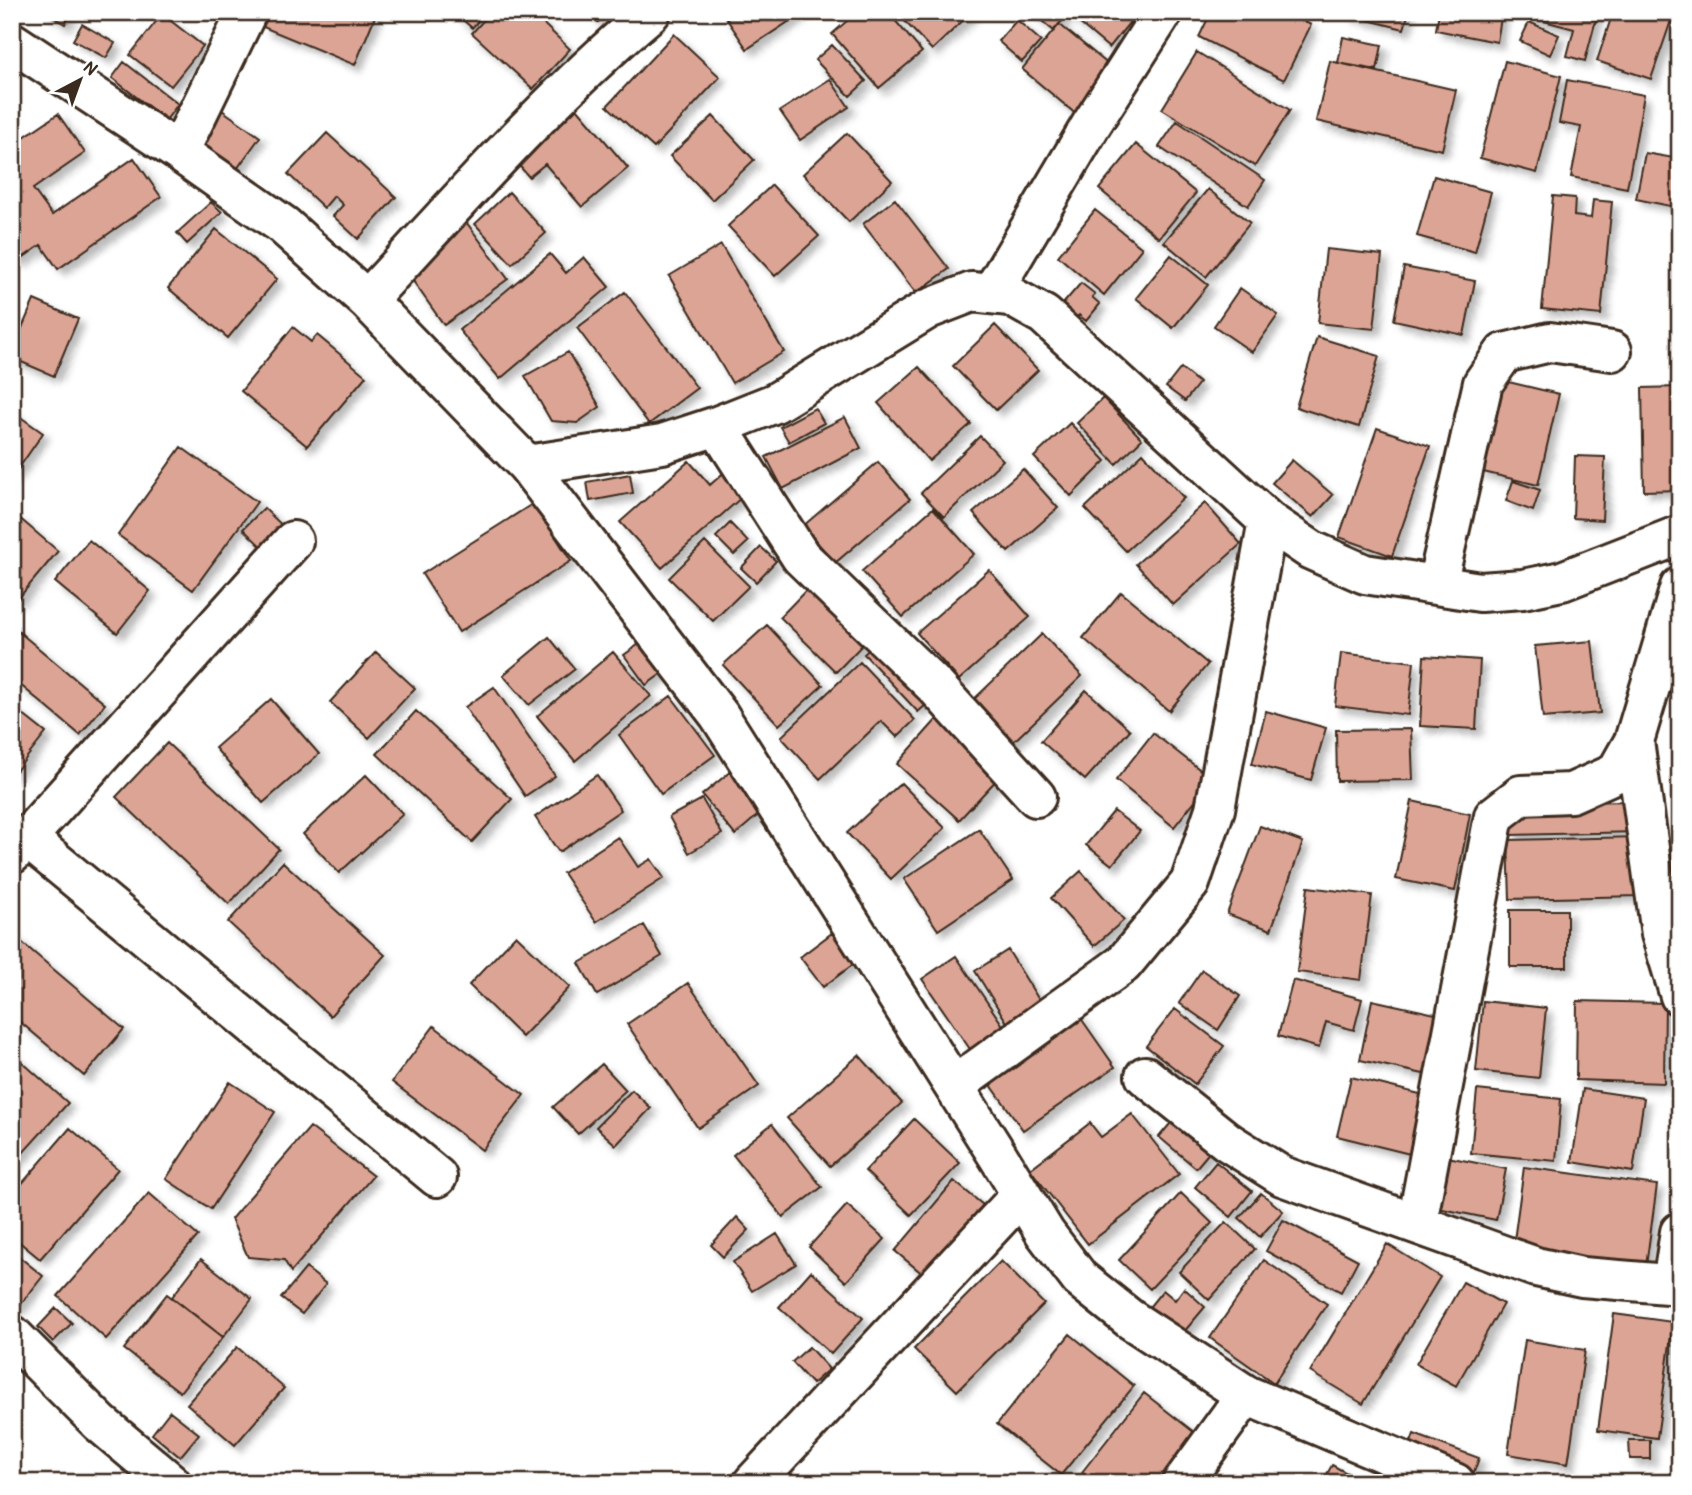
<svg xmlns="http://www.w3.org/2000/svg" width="1692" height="1495" viewBox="0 0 1692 1495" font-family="'Patrick Hand',sans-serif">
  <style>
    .building { fill: #dca495; stroke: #3b2a1e; stroke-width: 2; filter: url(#shadow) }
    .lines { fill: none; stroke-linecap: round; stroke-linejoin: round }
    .minor-casing { stroke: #3b2a1e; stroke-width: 44 }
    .minor { stroke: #fff; stroke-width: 38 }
  </style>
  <defs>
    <filter id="shadow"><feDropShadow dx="6" dy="6" stdDeviation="3.5" flood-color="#0004"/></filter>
  </defs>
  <rect width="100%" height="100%" fill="#fff"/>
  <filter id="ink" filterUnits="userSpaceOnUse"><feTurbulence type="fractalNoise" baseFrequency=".0143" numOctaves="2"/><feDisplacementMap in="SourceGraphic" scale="14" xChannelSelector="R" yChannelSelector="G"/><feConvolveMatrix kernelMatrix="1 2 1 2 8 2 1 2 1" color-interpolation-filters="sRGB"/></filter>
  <g filter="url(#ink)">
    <path class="building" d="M45 12H72L65 24Z
      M269 12H372L376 14 355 65 263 27Z
      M454 12H486L472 28Z
      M491 12H531L570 49 533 89 472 33Z
      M589 12H609L598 22Z
      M722 12H798L799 15 747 49Z
      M857 12H888L922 52 879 88 832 34Z
      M896 12H972L932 50Z
      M1031 12H1060L1065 17 1054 31Z
      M1066 12H1138L1109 48Z
      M1211 12H1286L1311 25 1284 80 1199 37Z
      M1347 12H1409L1404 29 1347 15Z
      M1439 12H1502L1497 42 1436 30Z
      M1531 12H1598L1585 61 1567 56 1574 29 1529 17Z
      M1613 12H1674L1651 79 1597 61Z
      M162 14 203 46 171 86 130 55Z
      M1017 20 1041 41 1022 62 998 41Z
      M1529 22 1559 35 1550 55 1520 41Z
      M82 24 115 43 106 58 73 40Z
      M1059 24 1115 70 1077 115 1022 69Z
      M674 34 720 77 654 148 607 106Z
      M1343 37 1382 45 1377 70 1338 63Z
      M832 45 866 81 850 96 815 60Z
      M1197 52 1290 110 1255 166 1162 109Z
      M1330 61 1456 90 1442 150 1316 121Z
      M1505 61 1561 76 1537 173 1480 158Z
      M124 62 178 104 166 120 112 78Z
      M830 79 849 107 800 140 780 111Z
      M1567 80 1644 95 1627 188 1571 177 1581 127 1559 123Z
      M577 108 628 168 582 207 545 164 529 177 515 161Z
      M222 110 260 137 234 173 196 146Z
      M58 114 85 153 33 189 52 215 134 158 161 197 58 269 41 245 18 261 12 252V145Z
      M713 116 754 160 712 200 670 156Z
      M1177 121 1265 180 1248 206 1159 147Z
      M327 133 396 197 358 239 333 216 343 205 334 196 324 208 288 174Z
      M847 133 892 181 849 222 803 174Z
      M1136 144 1196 193 1159 238 1099 189Z
      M1645 153 1680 159V208L1636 199Z
      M1434 176 1491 192 1475 252 1417 236Z
      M772 185 819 236 775 276 728 226Z
      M1208 189 1250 223 1206 277 1164 242Z
      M509 192 546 233 512 264 475 224Z
      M1553 196 1575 198 1574 216 1591 218 1593 200 1612 202 1601 315 1542 309Z
      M895 199 949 269 916 293 863 224Z
      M211 202 222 212 187 244 177 233Z
      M1095 210 1142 248 1104 295 1058 256Z
      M464 219 508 279 444 325 401 264Z
      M216 229 277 279 228 338 168 288Z
      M721 245 784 352 732 383 669 276Z
      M1326 249 1382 255 1374 329 1318 323Z
      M550 254 566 273 584 257 609 287 500 379 459 330Z
      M1171 255 1208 285 1173 328 1136 298Z
      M1404 267 1475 281 1464 335 1394 320Z
      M1081 283 1095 294 1092 297 1100 304 1086 321 1079 315 1070 324 1056 312Z
      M1240 288 1278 315 1252 352 1214 326Z
      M625 292 697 388 649 424 577 328Z
      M34 300 78 319 54 376 12 358V351Z
      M995 325 1038 370 996 410 953 366Z
      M293 327 311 342 317 335 366 376 307 446 241 391Z
      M1317 337 1379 356 1359 427 1296 407Z
      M568 352 600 407 577 423 551 421 525 376Z
      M919 367 971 424 929 461 878 403Z
      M1181 368 1199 383 1185 401 1166 387Z
      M1500 380 1559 394 1538 485 1479 471Z
      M1680 387V490L1644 491 1642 388Z
      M1103 398 1142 439 1116 464 1077 423Z
      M815 408 824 423 789 442 780 427Z
      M12 411 43 433 12 478Z
      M845 417 861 448 783 489 766 457Z
      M1070 423 1106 461 1071 496 1034 457Z
      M1377 428 1430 446 1392 556 1339 537Z
      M980 436 1003 460 944 517 921 493Z
      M181 447 257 502 193 590 118 535Z
      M1143 453 1184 498 1126 551 1085 508Z
      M1575 456 1605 457 1602 520 1573 518Z
      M1292 460 1333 495 1313 517 1272 483Z
      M689 461 710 485 731 466 751 489 662 568 620 522Z
      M878 462 910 499 835 563 803 526Z
      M1023 469 1058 508 1008 552 973 513Z
      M630 474 633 493 590 501 587 482Z
      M1513 481 1540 490 1533 511 1506 501Z
      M534 503 571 561 459 632 422 574Z
      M1205 503 1241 544 1173 605 1136 564Z
      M264 508 292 535 271 556 243 529Z
      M933 508 974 554 903 617 862 571Z
      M17 516 58 551 17 600 12 595V522Z
      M730 523 748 542 734 555 716 537Z
      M89 540 150 591 117 633 55 582Z
      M705 542 749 586 713 621 669 578Z
      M761 547 776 561 756 582 741 568Z
      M989 570 1030 617 959 680 917 633Z
      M812 584 869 638 836 672 780 617Z
      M1121 592 1208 664 1169 711 1083 638Z
      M767 625 823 685 779 725 723 665Z
      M12 626 105 704 80 735 12 678Z
      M1042 634 1082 676 1010 745 970 703Z
      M549 637 575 669 529 705 503 675Z
      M883 637 937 695 918 712 864 654Z
      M1592 641 1600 713 1543 718 1535 646Z
      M642 642 664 672 646 685 624 655Z
      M376 652 415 688 369 738 330 702Z
      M613 652 651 696 575 761 537 716Z
      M1341 653 1414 662 1408 715 1335 706Z
      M1424 656 1480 660 1476 729 1420 726Z
      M860 662 915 720 897 737 881 721 820 779 781 737Z
      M494 687 555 776 525 796 465 707Z
      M1086 690 1130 730 1085 780 1041 741Z
      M671 696 715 755 661 794 619 735Z
      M271 699 319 754 263 803 215 748Z
      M12 706 46 733 12 776Z
      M416 711 512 799 472 842 377 754Z
      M1266 711 1326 728 1311 780 1252 764Z
      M938 718 1001 775 959 820 897 764Z
      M1411 729 1413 780 1337 781 1336 730Z
      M1153 733 1212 779 1174 827 1116 780Z
      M167 743 279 849 229 904 116 797Z
      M731 771 764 810 735 835 702 795Z
      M366 775 403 814 339 873 303 834Z
      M597 775 621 810 559 852 535 817Z
      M901 783 945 828 891 879 847 833Z
      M702 799 722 834 689 853 669 817Z
      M1412 801 1470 814 1455 891 1396 879Z
      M1637 801 1638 832 1511 835 1510 803Z
      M1114 811 1140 831 1112 865 1086 845Z
      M1260 826 1303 842 1271 930 1227 914Z
      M979 829 1013 880 938 930 904 879Z
      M618 837 638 867 651 859 664 878 596 922 563 873Z
      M1638 837 1640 896 1510 899 1508 840Z
      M283 862 385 955 330 1016 228 922Z
      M1081 871 1124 920 1094 946 1051 898Z
      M1308 887 1372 895 1361 980 1297 972Z
      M1510 910H1567V967H1510Z
      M644 925 662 956 597 995 579 963Z
      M832 933 855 963 823 987 800 957Z
      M12 934 124 1029 84 1076 12 1015Z
      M516 935 570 987 522 1037 469 985Z
      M1008 950 1044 1008 1011 1029 975 971Z
      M956 956 1008 1033 974 1055 922 979Z
      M1202 970 1240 996 1218 1030 1179 1003Z
      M1293 980 1362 999 1354 1030 1326 1022 1319 1048 1278 1036Z
      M688 983 759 1086 698 1128 627 1024Z
      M1372 1000 1449 1017 1437 1077 1360 1060Z
      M1483 1001 1546 1008 1539 1078 1476 1071Z
      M1577 1001 1665 1003 1664 1083 1576 1080Z
      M1175 1009 1224 1046 1195 1084 1146 1046Z
      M1078 1014 1115 1067 1023 1130 986 1078Z
      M434 1026 524 1095 482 1150 392 1082Z
      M12 1053 68 1103 12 1165Z
      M859 1055 902 1103 830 1166 787 1118Z
      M602 1064 626 1090 578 1134 553 1107Z
      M1351 1077 1428 1096 1414 1155 1337 1136Z
      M230 1082 275 1112 211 1209 166 1179Z
      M1583 1089 1644 1098 1633 1172 1572 1162Z
      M632 1090 651 1108 616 1145 596 1127Z
      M1477 1090 1561 1099 1556 1161 1471 1153Z
      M1132 1114 1179 1174 1088 1244 1030 1169 1090 1123 1101 1137Z
      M1175 1118 1212 1149 1196 1168 1159 1137Z
      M914 1119 960 1163 911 1215 865 1171Z
      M772 1124 822 1187 783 1217 733 1155Z
      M310 1127 373 1176 291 1272 284 1260 248 1257 231 1219Z
      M70 1128 118 1169 40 1259 12 1236V1195Z
      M1443 1156 1506 1169 1496 1220 1433 1207Z
      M1216 1162 1252 1191 1231 1217 1195 1187Z
      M1524 1167 1657 1185 1646 1266 1513 1248Z
      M954 1181 983 1205 924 1275 895 1251Z
      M149 1193 198 1236 106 1339 58 1296Z
      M1181 1193 1212 1223 1150 1289 1119 1260Z
      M1261 1193 1283 1211 1260 1237 1239 1218Z
      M847 1205 885 1239 846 1282 809 1247Z
      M737 1217 749 1230 723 1257 711 1245Z
      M1283 1220 1358 1260 1341 1292 1266 1251Z
      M1226 1222 1255 1249 1209 1300 1179 1272Z
      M777 1234 796 1264 752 1291 733 1262Z
      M1387 1244 1440 1277 1363 1404 1310 1372Z
      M12 1251 43 1276 17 1309 12 1305Z
      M201 1259 252 1299 223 1337 172 1297Z
      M1264 1260 1327 1304 1274 1383 1210 1338Z
      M1001 1261 1044 1304 957 1391 914 1349Z
      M306 1268 326 1284 302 1314 281 1298Z
      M811 1271 863 1318 831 1354 779 1307Z
      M1463 1282 1503 1304 1456 1386 1416 1364Z
      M1184 1288 1205 1307 1178 1339 1146 1311 1163 1290 1175 1300Z
      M167 1294 223 1337 180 1392 124 1349Z
      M56 1308 72 1323 53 1342 38 1327Z
      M1614 1314 1673 1322 1657 1438 1598 1430Z
      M1070 1334 1134 1386 1061 1475 997 1424Z
      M1525 1340 1585 1350 1568 1464 1508 1454Z
      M237 1347 284 1388 235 1445 187 1404Z
      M809 1347 829 1369 812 1384 792 1362Z
      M1144 1393 1195 1433 1156 1483H1095L1082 1472Z
      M170 1411 199 1434 180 1457 152 1434Z
      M1414 1434 1479 1458 1470 1483 1405 1459Z
      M1629 1440H1650V1459H1630Z
      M1332 1465 1365 1483H1322Z"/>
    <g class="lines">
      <g class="minor-casing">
        <path id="minor" d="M12 42 179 152 283 225 367 300 527 465 719 715 998 1156 1045 1233 1080 1279 1130 1319 1246 1395 1455 1483
          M179 152 247 12
          M991 294 1091 125 1163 12
          M367 300C459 201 548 99 651 12
          M717 426 801 557 936 687 1036 797
          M527 465 662 444 717 426 775 403 928 309 972 292 1010 296 1044 315 1268 521 1311 550 1365 574 1480 592 1523 589 1562 581 1680 535
          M1437 585 1483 383 1504 353 1550 342 1612 351
          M1634 741 1661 934 1680 996
          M27 838 437 1177
          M12 854 293 541
          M1145 1076 1228 1142 1282 1176 1536 1267 1582 1277 1680 1285
          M954 1086 1123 964 1190 883 1215 809 1268 521
          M1417 1223 1494 816 1521 795 1571 793 1616 773 1634 741 1680 587
          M1672 1284 1680 1232
          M12 1335 100 1423 171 1483
          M753 1483 1021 1195
          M1182 1483 1246 1395"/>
      </g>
      <use href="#minor" class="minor"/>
    </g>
  </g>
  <rect width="1692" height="1495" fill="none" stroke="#fff" stroke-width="42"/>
  <rect x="21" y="21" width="1650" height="1453" fill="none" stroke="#3b2a1e" stroke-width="2.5" filter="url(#ink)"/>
  <g transform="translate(80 80) rotate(41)" stroke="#ffffff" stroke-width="5" paint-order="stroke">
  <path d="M0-5L12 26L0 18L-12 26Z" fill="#3b2a1e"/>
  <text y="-10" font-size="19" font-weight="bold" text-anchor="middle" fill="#3b2a1e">N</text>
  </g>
</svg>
